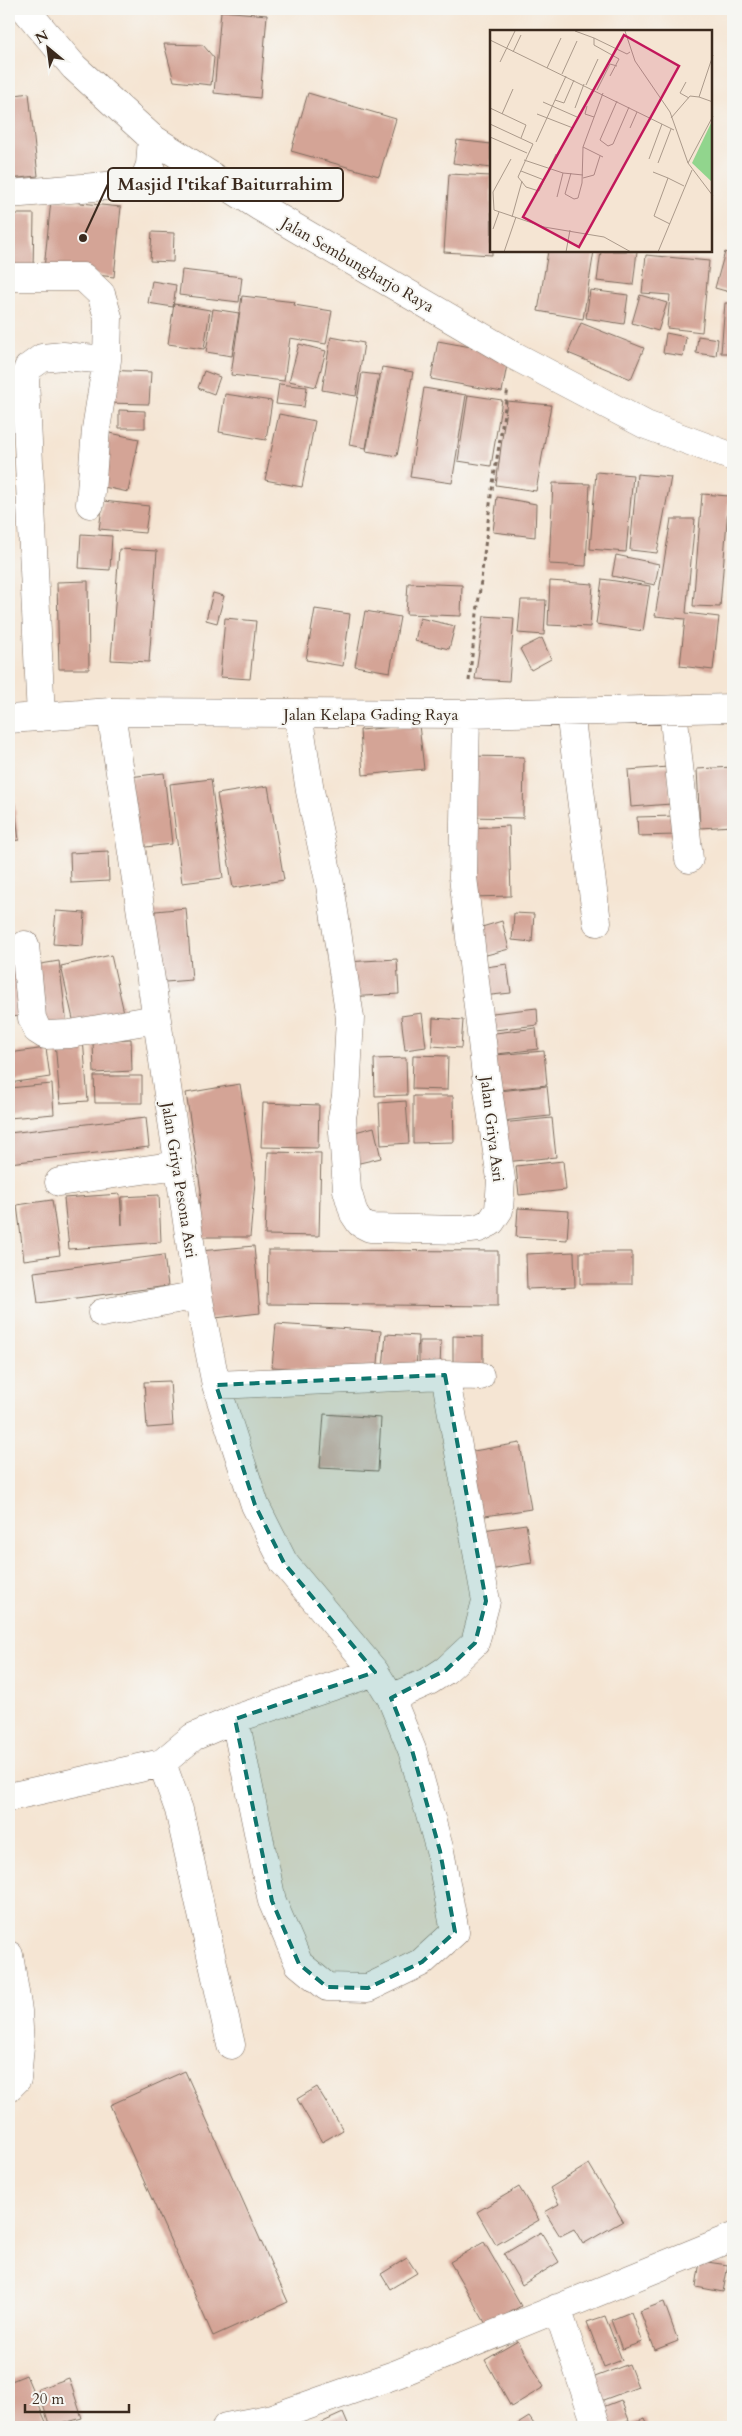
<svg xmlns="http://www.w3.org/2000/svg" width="742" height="2436" viewBox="0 0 742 2436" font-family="Cardo,serif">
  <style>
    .building { fill: #d4a496 }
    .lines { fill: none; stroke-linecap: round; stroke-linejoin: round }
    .minor-casing { stroke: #7c6b5d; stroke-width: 29 }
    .tertiary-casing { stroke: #7c6b5d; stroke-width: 29 }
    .path { stroke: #7c6b5d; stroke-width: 3; stroke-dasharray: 4 4; stroke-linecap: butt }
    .minor { stroke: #fff; stroke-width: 28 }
    .tertiary { stroke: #fff; stroke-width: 28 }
    .marked { fill: #0f766e; fill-opacity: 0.2; stroke: #0f766e; stroke-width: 4; stroke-dasharray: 10 6; stroke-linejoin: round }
    .labels { text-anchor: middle; stroke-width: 4; stroke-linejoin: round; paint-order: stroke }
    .street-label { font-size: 16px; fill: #3b2a1e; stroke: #f6f6f2 }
    .inset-road { fill: none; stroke: #ab9a8b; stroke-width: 1 }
    .view { fill: #c2185b; fill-opacity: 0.15; stroke: #c2185b; stroke-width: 2.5 }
    .inset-edge { fill: none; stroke: #3b2a1e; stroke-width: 2.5 }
    .leader { fill: none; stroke: #3b2a1e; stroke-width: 2 }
    .callout-dot { fill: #3b2a1e; stroke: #f6f6f2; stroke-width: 2 }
    .callout { fill: #f6f6f2; stroke: #3b2a1e; stroke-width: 2 }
    .callout-label { font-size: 18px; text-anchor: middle; font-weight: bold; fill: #3b2a1e }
  </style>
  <rect width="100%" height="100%" fill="#f6f6f2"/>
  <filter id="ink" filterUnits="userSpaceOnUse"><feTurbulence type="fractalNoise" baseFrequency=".02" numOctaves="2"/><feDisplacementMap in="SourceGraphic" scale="10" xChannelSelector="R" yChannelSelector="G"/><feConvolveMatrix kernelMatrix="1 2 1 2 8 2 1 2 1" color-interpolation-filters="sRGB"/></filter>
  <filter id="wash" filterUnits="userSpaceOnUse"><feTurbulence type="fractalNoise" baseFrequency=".0096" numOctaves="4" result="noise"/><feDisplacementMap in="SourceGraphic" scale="20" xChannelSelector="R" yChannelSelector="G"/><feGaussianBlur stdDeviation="1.12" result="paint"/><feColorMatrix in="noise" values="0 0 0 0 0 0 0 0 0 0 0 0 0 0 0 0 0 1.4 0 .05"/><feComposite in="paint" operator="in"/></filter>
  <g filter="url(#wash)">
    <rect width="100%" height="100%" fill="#f5e5d3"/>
    <g id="blocks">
      <path class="building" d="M221 11 267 15 260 98 214 93Z
        M164 44 203 45 214 58 211 85 174 81Z
        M29 93 38 176 9 179V96Z
        M308 93 396 119 379 176 291 151Z
        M457 140 491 144V168L453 163Z
        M449 174 491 176 492 255 444 252Z
        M51 200 121 207 114 277 44 269Z
        M9 214H34L33 270H9Z
        M152 232 174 233 173 262 150 261Z
        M548 251H594L583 319 538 311Z
        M601 251H637L633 285 597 281Z
        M725 252 733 255V293L715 288Z
        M646 255 709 261 702 332 667 328 670 295 642 293Z
        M182 270 242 277 239 302 179 295Z
        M152 281 176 285 173 307 148 303Z
        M590 290 628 295 624 324 586 318Z
        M640 295 667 303 658 331 632 323Z
        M242 296 295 302 294 305 332 311 326 344 290 338 284 381 231 375Z
        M725 303H733V353H721Z
        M174 304 210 310 204 349 168 344Z
        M213 309 239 313 232 356 206 352Z
        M581 323 644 348 631 379 568 353Z
        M666 333 686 337 683 356 663 353Z
        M698 336 718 339 716 356 696 353Z
        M331 337 364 343 356 396 322 390Z
        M438 341 509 354 502 392 431 379Z
        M299 344 326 351 316 387 289 381Z
        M382 367 413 372 397 456 366 451Z
        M106 370 151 372 149 404 105 403Z
        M204 371 220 377 214 394 198 388Z
        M362 373 379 375 366 448 349 445Z
        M279 384 307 387 304 407 276 404Z
        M424 388 466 395 452 483 410 477Z
        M225 394 272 401 266 440 219 432Z
        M468 395 502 400 491 466 458 461Z
        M507 401 551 405 536 491 496 485Z
        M119 410 145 411V428H119Z
        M279 414 315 421 302 487 265 480Z
        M110 433 139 439 128 492 99 486Z
        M596 472 633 475 626 552 590 549Z
        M637 474 671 477 657 553 630 550Z
        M553 483 590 484 586 566 549 564Z
        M702 494 729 496 720 607 693 606Z
        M497 497 536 504 535 537 493 532Z
        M103 501 149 506 145 533 99 529Z
        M671 519H695L686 613 719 617 713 670 680 666 685 619 655 616Z
        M81 534 112 536 110 570 79 568Z
        M119 549 157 551 149 662 111 660Z
        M616 555 659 564 655 585 612 576Z
        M602 579 650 586 643 631 596 624Z
        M88 581 89 669H59L57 582Z
        M550 581 593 584 590 627 548 625Z
        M408 583 462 585 461 616 406 614Z
        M213 593 224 596 217 623 206 620Z
        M521 600H546L544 635 518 633Z
        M315 609 350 614 343 666 306 660Z
        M365 611 400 617 390 672 355 666Z
        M484 616 514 618 509 681 475 679Z
        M225 618 256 621 250 679 220 677Z
        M420 618 455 626 449 649 415 641Z
        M542 638 551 659 531 670 520 649Z
        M419 725 424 769 363 775 360 730Z
        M471 756 524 757 523 818 469 817Z
        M668 767 671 804 631 807 628 770Z
        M733 767V826L700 828 697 769Z
        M164 773 172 844 137 848 129 777Z
        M211 779 223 878 182 883 170 784Z
        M268 786 284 880 233 888 217 794Z
        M13 793 19 840 9 841V794Z
        M675 816 676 835 638 836 637 817Z
        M509 826 511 896 471 897 469 828Z
        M108 851 109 881 71 883 70 853Z
        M186 908 192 980 152 983 146 912Z
        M56 911 85 913 83 946 53 944Z
        M514 913 534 914 532 942 512 940Z
        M502 921 509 949 479 957 472 930Z
        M9 937H14L20 1016 9 1017Z
        M111 955 125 1017 75 1028 61 966Z
        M397 959 399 994 348 997 346 962Z
        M59 961 67 1025 43 1028 35 965Z
        M507 964 511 993 482 996 479 968Z
        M537 1008 538 1025 486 1031 484 1014Z
        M422 1013 426 1047 405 1050 401 1016Z
        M433 1018 463 1020 461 1048 432 1046Z
        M536 1028 538 1049 489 1055 487 1034Z
        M83 1039 88 1101 60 1103 55 1041Z
        M131 1039 132 1071 94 1073 93 1041Z
        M46 1048 50 1077 9 1083V1053Z
        M544 1051 547 1085 498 1090 495 1055Z
        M413 1055 448 1056 447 1090 412 1089Z
        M406 1058 407 1095 375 1096 374 1059Z
        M94 1076H142V1103H95Z
        M52 1084 54 1114 9 1118V1088Z
        M240 1084 255 1182 250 1237H196L201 1191 186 1093Z
        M547 1086 550 1116 501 1121 499 1091Z
        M413 1096H453L454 1142 413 1143Z
        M406 1101 409 1143 381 1145 379 1103Z
        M263 1103 319 1105 318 1148 261 1147Z
        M146 1117 149 1147 9 1163V1133Z
        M552 1118 556 1157 504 1162 501 1123Z
        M374 1127 381 1158 351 1165 344 1135Z
        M268 1152 321 1153 319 1236 265 1235Z
        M563 1161 566 1190 519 1195 516 1166Z
        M120 1194 122 1225V1197L159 1195 161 1242 69 1249 64 1198Z
        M52 1200 60 1255 24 1260 17 1205Z
        M518 1208 569 1211 567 1240 516 1237Z
        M254 1246 260 1313 206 1319 200 1251Z
        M268 1250 498 1251V1306L267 1304Z
        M574 1252 575 1287 527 1289 526 1254Z
        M580 1252H632V1284H580Z
        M164 1255 168 1286 38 1303 34 1272Z
        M276 1324 381 1331 377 1374 272 1367Z
        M386 1334 418 1336 416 1371 383 1369Z
        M453 1336 483 1337V1371H453Z
        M419 1341H441L440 1367 419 1368Z
        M170 1381 173 1426 147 1428 144 1382Z
        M324 1414 381 1418 378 1471 320 1468Z
        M520 1443 531 1509 472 1518 462 1453Z
        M526 1524 532 1563 483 1571 476 1531Z
        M185 2071 288 2302 213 2336 110 2105Z
        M317 2087 343 2130 322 2142 297 2099Z
        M589 2164 623 2221 583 2244 574 2229 560 2236 545 2212 559 2204 550 2188Z
        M519 2187 539 2220 496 2245 477 2212Z
        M541 2232 559 2262 522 2285 504 2254Z
        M484 2242 521 2306 487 2326 450 2262Z
        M407 2258 417 2273 390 2289 381 2274Z
        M700 2261 728 2265 723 2292 696 2287Z
        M664 2302 678 2341 655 2350 640 2311Z
        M631 2312 642 2342 622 2349 611 2320Z
        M605 2316 622 2360 604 2367 587 2322Z
        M518 2341 544 2387 511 2407 485 2360Z
        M629 2364 638 2387 595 2403 587 2380Z
        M26 2375 46 2422 36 2427H9V2382Z
        M69 2378 82 2418 50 2427 38 2389Z
        M621 2400 629 2420 610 2427 595 2410Z
        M343 2413 349 2427H312Z
        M529 2417 536 2427H513Z
        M645 2418 649 2427H622Z"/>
    </g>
  </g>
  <g filter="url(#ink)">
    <use href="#blocks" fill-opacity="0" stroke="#7c6b5d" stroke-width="1"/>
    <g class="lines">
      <g class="minor-casing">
        <path id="minor" d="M9 194 143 183 150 165 152 138
          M9 277H83L101 294 108 317 107 360 96 429 90 504
          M673 710 689 859
          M111 712 198 1295 216 1385 445 1375 480 1376
          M570 712 597 922
          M298 714 310 791 330 885 350 1018 346 1096 342 1117 347 1190 354 1214 360 1223 370 1228 462 1230 479 1228 491 1222 499 1210 501 1179 486 1076 463 877 466 714
          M41 717 25 379 28 368 42 358 63 356 107 360
          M9 719 111 712 466 714 733 708
          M25 945 32 1018 37 1030 45 1035 70 1034 156 1019
          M59 1182 178 1165
          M102 1313 198 1295
          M216 1385 255 1505 284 1563 375 1672 391 1698 412 1750 440 1851 455 1932 422 1962 368 1988 327 1987 299 1964 272 1901 235 1719
          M391 1698 429 1681 446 1670 475 1643 486 1601 445 1375
          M9 1797 162 1763
          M9 1955 18 2011 20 2046 17 2079 9 2087
          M231 2045 179 1810 162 1763 193 1737 235 1719 375 1672
          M557 2308 597 2427
          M226 2427 272 2418 397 2374 733 2237"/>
      </g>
      <g class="tertiary-casing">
        <path id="tertiary" d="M25 9 74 67 152 138 260 207 513 355 646 425 733 457"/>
      </g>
      <path class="path" d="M469 681 491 496 508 388"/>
      <use href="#minor" class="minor"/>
      <use href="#tertiary" class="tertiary"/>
    </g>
  </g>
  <path class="marked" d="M445 1375 486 1601 475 1643 446 1670 391 1698 412 1750 440 1851 455 1932 422 1962 368 1988 327 1987 299 1964 272 1901 235 1719 375 1672 284 1563 255 1505 216 1385Z"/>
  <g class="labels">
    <g class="street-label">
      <text transform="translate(358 264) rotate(30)" y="6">Jalan Sembungharjo Raya</text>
      <text x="371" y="720">Jalan Kelapa Gading Raya</text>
      <text transform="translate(493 1129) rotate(83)" y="6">Jalan Griya Asri</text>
      <text transform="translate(180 1180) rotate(81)" y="6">Jalan Griya Pesona Asri</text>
    </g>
  </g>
  <g transform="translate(490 30)">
    <rect width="222" height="222" fill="#f5e5d3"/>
    <path d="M222 91V152L202 133Z" fill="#91d58d"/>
    <path class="inset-road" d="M85 1 104 8V15L129 29 120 46M135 1 145 31 180 82 198 133 223 166M104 8 137 24 140 22M0 10 184 100M23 22 31 5M223 25 209 67 223 72M10 32 25 1M57 38 71 8M72 44 87 11M196 52 190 63 199 68M96 55 108 29M107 60 120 34 127 36M113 63 93 117 113 127M65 70 74 73 84 50M127 71 110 110 118 116 123 114 139 77M53 72 87 87M97 76 95 84 104 87M0 78 36 95 31 108M85 78 94 54M12 84 23 59M47 84 83 98M181 88 200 66 209 67M0 94 43 114 28 147 36 157 49 161 66 124M140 98 147 82M0 107 37 123M46 112 76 46M21 129 3 162 4 180 54 197 114 207 141 222M159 129 172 94M34 130 73 143M168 133 181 99M198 133 223 86M31 141 54 150M163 142 178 148M81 143 75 164 84 169 88 168 92 153 93 117M93 148 104 145 110 126M67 167 73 143 93 145M22 187 32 151M180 194 164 186 178 148 194 156M3 199 9 182M14 222 26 187M76 222 80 200M168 222 202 140"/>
    <path class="view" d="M134 5 189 36 89 217 33 187Z"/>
    <rect width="222" height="222" class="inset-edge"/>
  </g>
  <path class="leader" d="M83 238L108 184"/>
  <circle class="callout-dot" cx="83" cy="238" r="5"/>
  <rect class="callout" x="108" y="168" width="235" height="33" rx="5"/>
  <g class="callout-label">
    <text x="225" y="190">Masjid I'tikaf Baiturrahim</text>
  </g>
  <rect width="742" height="2436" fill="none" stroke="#f6f6f2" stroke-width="30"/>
  <g transform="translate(48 48) rotate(331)" stroke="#f6f6f2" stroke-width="4" paint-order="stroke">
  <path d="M0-4L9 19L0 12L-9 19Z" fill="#3b2a1e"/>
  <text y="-8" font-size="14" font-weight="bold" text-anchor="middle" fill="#3b2a1e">N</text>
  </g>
  <path d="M25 2404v8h104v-8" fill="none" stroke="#3b2a1e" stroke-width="2.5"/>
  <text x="32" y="2404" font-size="15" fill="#3b2a1e" stroke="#f6f6f2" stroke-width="4" paint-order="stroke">20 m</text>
</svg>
